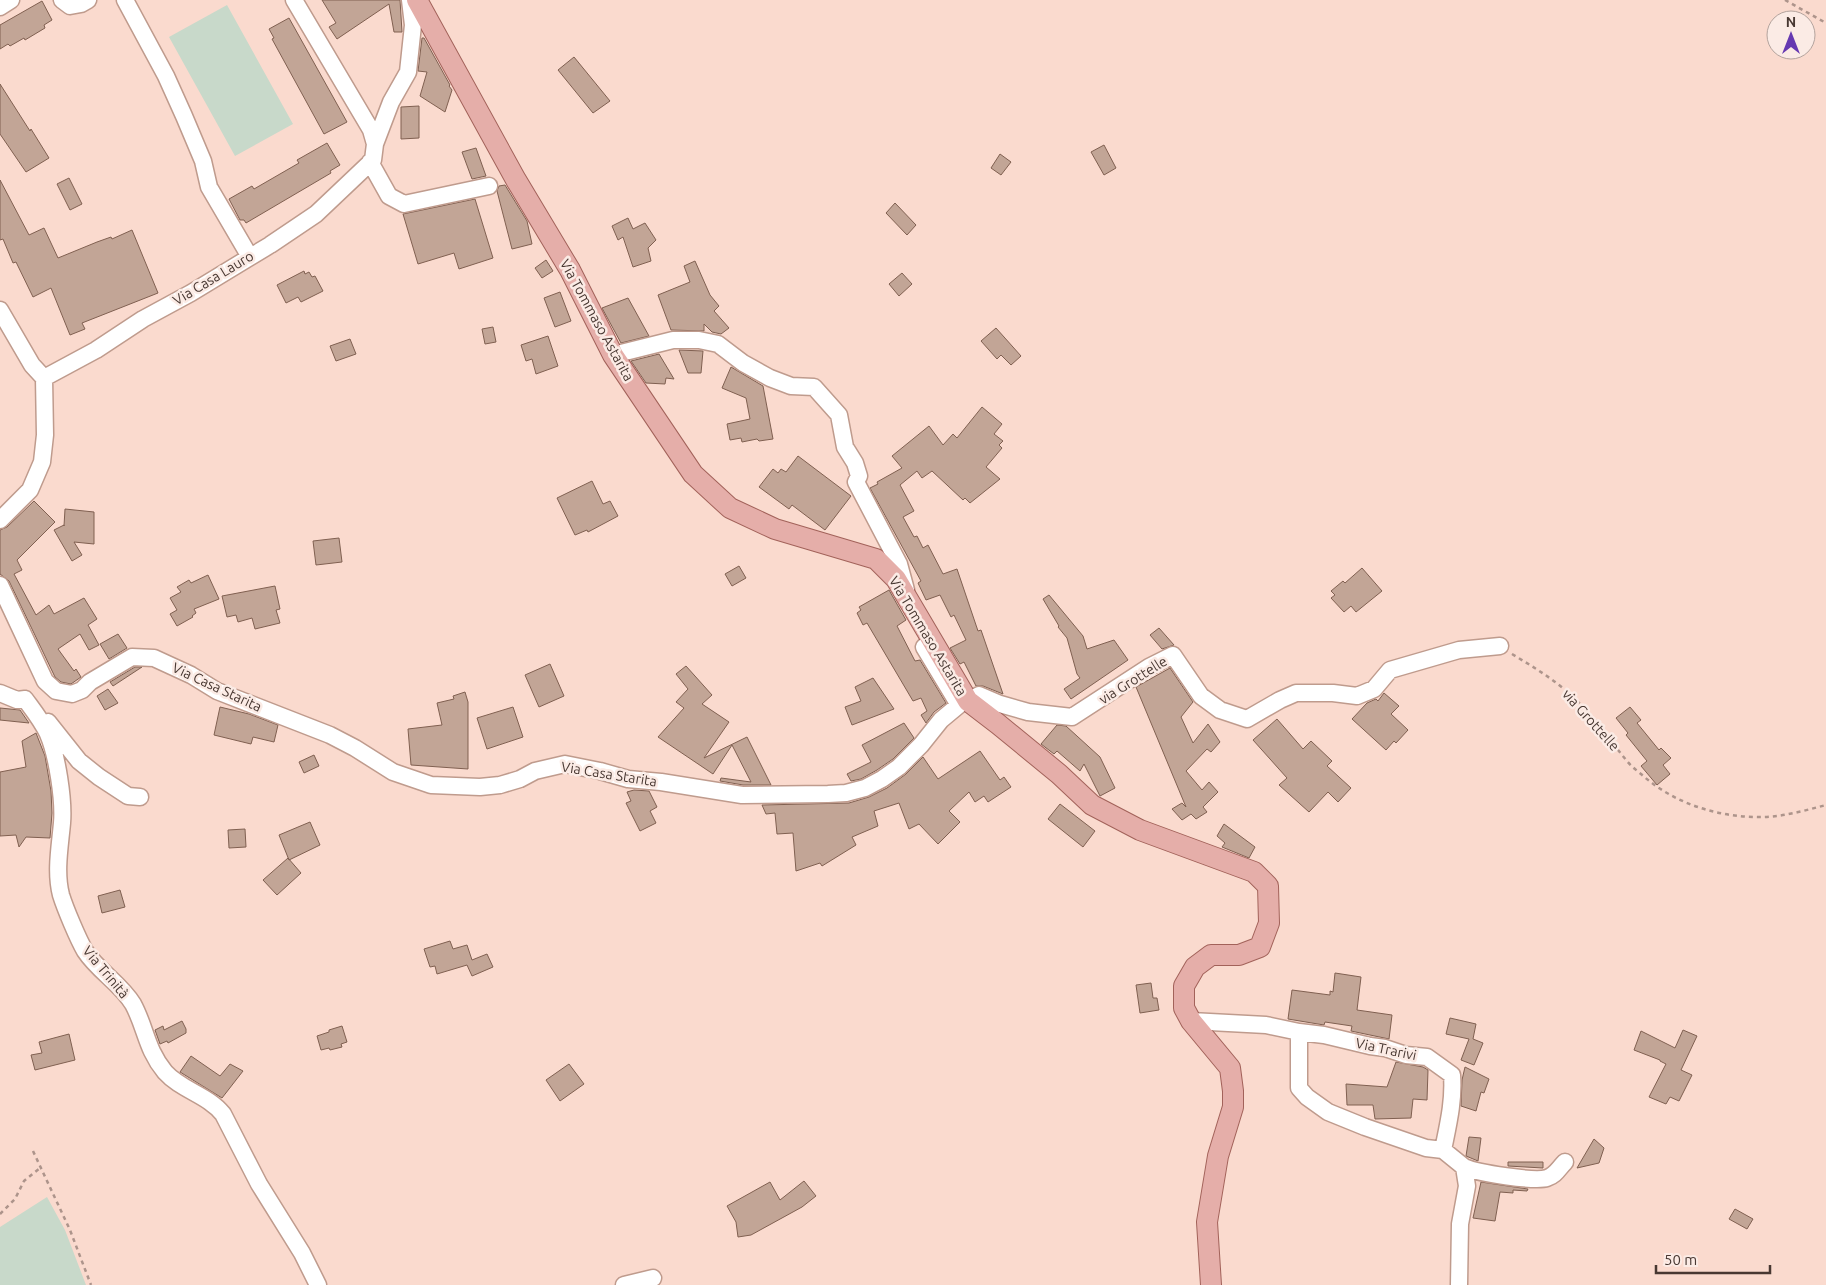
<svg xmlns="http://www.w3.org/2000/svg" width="1826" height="1285" viewBox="0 0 1826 1285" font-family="Ubuntu,sans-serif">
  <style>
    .green { fill: #c8d9ca }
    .building { fill: #c2a596; stroke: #806051 }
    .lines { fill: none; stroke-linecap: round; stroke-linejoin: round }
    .minor-casing { stroke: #bf9b8d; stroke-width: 19 }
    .major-casing { stroke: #a2625a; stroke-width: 22 }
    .path { stroke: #ad948b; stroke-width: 2.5; stroke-dasharray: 4 4; stroke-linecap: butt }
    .minor { stroke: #fff; stroke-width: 16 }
    .major { stroke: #e5aea9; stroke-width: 20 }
    .labels { text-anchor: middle; stroke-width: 5; stroke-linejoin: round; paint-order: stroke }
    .street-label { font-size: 14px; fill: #483832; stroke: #fbebe5 }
  </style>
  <rect width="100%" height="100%" fill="#fadace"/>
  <path class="green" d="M227 5 293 124 235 156 169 37Z
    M47 1197 65 1230 86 1285H0V1227Z"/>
  <path class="building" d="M322 0H400L402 32H394L389 4 337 39 329 27 336 23Z
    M42 1 52 20 44 25 45 28 25 40 24 38 10 46 8 44 0 49V25Z
    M289 18 347 122 324 134 272 39 274 38 269 29Z
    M422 38H424L450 85 449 86 452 90 445 112 420 96 427 72 418 71Z
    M574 57 610 101 593 113 558 70Z
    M0 84 30 131 31 129 49 158 26 172 0 134Z
    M419 106V138L401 139V107Z
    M327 143 340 165 330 171 331 173 246 223 244 220H240L229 199 252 186 254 189 299 163 297 160Z
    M1104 145 1116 168 1104 175 1091 152Z
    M476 148 486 176 472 179 462 152Z
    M1000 154 1011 162 1001 175 991 168Z
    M69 178 82 204 70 210 57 184Z
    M0 180 29 235 44 228 58 258 97 242 111 237 112 239 132 230 158 293 82 323 85 329 70 335 51 288 33 297 16 262 13 263 3 239 0 240Z
    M505 185 527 221 532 244 512 249 497 191 499 186Z
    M475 199 493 258 459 269 454 253 418 264 403 214Z
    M895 203 916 225 907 235 886 213Z
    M628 218 633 229 645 223 656 240 648 248 651 261 633 267 623 237 618 240 612 226Z
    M546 260 553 271 542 278 535 268Z
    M695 261 710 295 719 306 714 311 729 328 721 334 712 332 704 324V331L671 330 658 295 690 282 684 266Z
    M304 271 305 274 309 272 312 277 315 276 323 291 301 302 298 297 286 303 277 285Z
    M902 273 912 284 899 296 889 284Z
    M560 292 571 321 555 327 544 298Z
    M628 298 649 336 621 343 602 308Z
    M493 327 496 342 485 344 482 329Z
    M996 328 1021 356 1011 365 1001 355 997 359 981 341Z
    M548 336 558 366 536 374 532 359 526 361 521 345Z
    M350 339 356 354 336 361 330 346Z
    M679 350 703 351 701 373H688Z
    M659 354 674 379 666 378 665 384 646 383 631 361Z
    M731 367 763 386 773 439 759 441 757 439 742 442 741 438 730 440 727 424 750 419 746 398 722 388Z
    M982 407 1002 424 994 434 1003 441 999 445 1002 448 986 467 1000 479 970 503 965 498 963 500 932 471 922 478 917 471 900 485 914 511 903 517 914 537 917 536 923 548 928 545 943 574 957 569 978 631 981 630 1003 694 983 686H976L964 662 960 664 950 648 966 640 954 615 951 617 940 595 926 600 918 583 921 581 870 488 878 484 877 482 902 468 892 456 929 426 943 445 953 434 957 438Z
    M798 456 851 496 825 530 792 505 789 509 759 487 773 469 778 473 781 469 786 472Z
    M592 481 603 504 610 501 618 516 588 532 587 530 575 535 557 498Z
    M34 501 55 522 17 560 22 570 14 574 36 615 49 605 54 614 84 598 97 619 88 625 99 645 89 650 80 634 58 649 74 671 76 669 81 677 71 684 61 682 55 677 9 581 0 574V530L7 527Z
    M65 509 94 512V544L74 542 82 555 72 561 54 530 64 525V526Z
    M339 538 342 562 316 565 313 541Z
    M739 566 746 578 732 586 725 574Z
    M1362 568 1382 591 1356 612 1351 606 1344 612 1331 598 1335 595 1331 591 1343 581 1345 583Z
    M208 575 219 599 194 609 196 613 192 616 193 617 177 626 170 614 177 610 170 598 181 592 177 587 189 580 191 583Z
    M275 586 280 609 276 610 280 623 255 629 252 618 238 622 236 615 227 617 222 596Z
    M889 590 906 620 897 626 915 661 920 660 946 703 934 712 926 723 921 715 927 711 921 698 913 701 867 623 863 625 857 613 861 610 859 607Z
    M1049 595 1083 636 1087 649 1114 640 1128 660 1071 699 1064 689 1080 678 1077 674 1067 638 1058 627 1059 626 1043 599Z
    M1159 628 1174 645 1162 649 1150 635Z
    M118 634 127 648 109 659 100 644Z
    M550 664 564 696 539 707 525 675Z
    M686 666 712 695 702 704 729 722 704 758 747 737 771 785H743L720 781 721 778 751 782 732 745 713 774 658 737 684 708 676 702 688 689 676 674Z
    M135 667H142L113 686 110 682Z
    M1170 668 1193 702 1181 717 1193 743 1208 724 1220 742 1211 752 1207 749 1186 771 1202 790 1209 782 1218 792 1203 807 1207 812 1196 819 1191 814 1182 820 1172 809 1182 803 1186 807 1136 687Z
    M873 678 894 709 852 725 845 707 861 701 855 687Z
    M108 689 118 703 105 710 97 696Z
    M465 692 468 702V769L411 765 408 729 442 725 437 703 454 699 453 696Z
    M1384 693 1399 706 1391 714 1408 730 1396 743 1394 741 1386 750 1352 719 1367 703 1376 699 1378 701Z
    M220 707 249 714 278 725 274 742 253 737 251 744 214 735Z
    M513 707 523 737 487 749 477 718Z
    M1630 707 1641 720 1637 723 1659 750 1661 748 1671 758 1663 765 1670 774 1657 785 1641 766 1647 761 1626 735 1628 733 1616 718Z
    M0 708 20 710 29 723 0 720Z
    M1277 719 1303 749 1311 741 1332 761 1327 766 1351 788 1338 802 1328 792 1309 812 1279 785 1287 778 1253 740Z
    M904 723 914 738 893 759 877 770 861 779 851 781 847 774 871 762 862 745Z
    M1057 725 1066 726 1100 757 1115 788 1100 796 1084 764 1080 771 1057 751 1054 754 1041 744Z
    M36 733 45 756 51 791 52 813 50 838 26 837 19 847 16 835 0 836V772L26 767 22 741Z
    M980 751 1000 780 1004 777 1011 787 988 802 984 796 975 802 969 792 949 811 960 822 938 844 919 824 909 829 899 803 874 811 878 826 852 837 856 845 822 866 820 863 796 871 793 833 777 834 775 813 766 814 762 805 849 803 869 797 887 788 906 774 923 757 938 779Z
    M314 755 319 766 304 773 299 762Z
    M634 790 649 791 657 807 650 811 656 823 640 831 626 803 631 801 627 792Z
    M1060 804 1095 831 1083 847 1048 819Z
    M310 822 320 845 289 860 279 835Z
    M1224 824 1255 847 1249 858 1222 847 1225 843 1217 836Z
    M245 829 246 847 229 848 228 830Z
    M288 858 301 873 277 895 263 880Z
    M120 890 125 907 102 913 98 896Z
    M450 941 453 949 467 945 472 960 487 954 493 967 472 976 467 965 437 974 435 966 430 967 424 949Z
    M1335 973 1361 977 1357 1010 1392 1015 1389 1039 1351 1031 1352 1026 1325 1022 1324 1025 1288 1019 1292 990 1330 995V991L1333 992Z
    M1151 983 1153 998H1157L1159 1010 1140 1013 1136 985Z
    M1450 1018 1476 1024 1473 1039 1483 1043 1474 1065 1461 1060 1469 1039 1446 1034Z
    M182 1021 186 1029V1033L168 1043 167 1041 160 1044 155 1030 163 1026 164 1030Z
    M342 1026 347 1042 341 1044 342 1047 330 1050 329 1048 321 1050 317 1036 329 1032V1030Z
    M1683 1030 1697 1036 1681 1070 1692 1075 1679 1101 1670 1097 1666 1104 1649 1097 1666 1064 1660 1061V1060L1634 1050 1641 1031 1675 1048Z
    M69 1034 75 1060 35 1070 31 1055 42 1053 39 1042Z
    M191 1056 220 1076 230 1064 243 1071 222 1098 180 1072Z
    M1396 1062 1423 1067 1428 1070 1427 1100 1413 1099 1411 1118 1375 1119 1373 1105H1347L1346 1084 1387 1087Z
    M569 1064 584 1084 560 1101 546 1080Z
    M1465 1067 1489 1079 1484 1093 1481 1092 1476 1111 1461 1106 1462 1080Z
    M1469 1137 1481 1138 1478 1161 1466 1156Z
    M1594 1139 1604 1148 1599 1163 1577 1168Z
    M1508 1162H1543V1168L1508 1166Z
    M804 1181 816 1196 802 1207 751 1235 738 1237 736 1222 727 1206 770 1182 780 1200Z
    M1481 1182 1528 1189 1527 1191 1513 1190V1193L1500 1192 1495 1221 1473 1218Z
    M1735 1209 1753 1219 1747 1229 1729 1219Z"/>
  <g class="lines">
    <g class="minor-casing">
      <path id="minor" d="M62 0 70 6 81 4 88 0
        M125 0 166 76 184 116 203 161 209 187 250 257
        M294 0 371 130 375 144
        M0 7 11 0
        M370 162 389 196 404 204 489 186
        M0 310 32 365 44 378 45 435 42 462 30 490 0 520
        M613 355 673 340H699L718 344 743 363 770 378 791 386 814 387 839 415 845 447 855 463 859 476 856 482 899 564 906 590
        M44 378 96 350 143 319 191 293 270 245 316 214 373 160 375 144 391 102 408 72 413 25 410 0
        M0 585 45 681 56 691 72 694 82 690 90 682 132 657 154 658 191 675 217 691 330 735 355 748 393 772 431 785 480 787 500 785 520 779 535 771 565 764 600 771 628 779 661 782 742 795 828 794 846 793 865 788 882 779 899 767 921 745 941 720 959 705 924 647 931 641
        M0 693 17 700 25 699
        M25 699C33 710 42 721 48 734 57 755 64 800 62 823 60 846 55 872 61 895 65 908 78 939 85 951 98 971 120 983 133 1004 146 1028 146 1049 165 1072 181 1090 208 1095 223 1114L259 1184 302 1253 318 1285
        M968 701 979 695 1000 704 1028 712 1072 717 1149 667 1173 655 1201 696 1220 710 1247 719 1280 700 1296 693H1333L1357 696 1374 689 1390 670 1459 650 1500 646
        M48 722 79 761 99 777 128 796 140 797
        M1191 1021 1266 1025 1299 1032V1088L1307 1097 1328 1112 1365 1127 1426 1148 1443 1150 1464 1167 1467 1186 1460 1224 1459 1285
        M1299 1032 1324 1035 1370 1046 1385 1048 1406 1055 1427 1057 1452 1075C1454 1101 1448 1125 1443 1150
        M1464 1167C1477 1173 1535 1182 1547 1178 1556 1175 1558 1169 1565 1162
        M624 1285 653 1278"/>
    </g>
    <g class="major-casing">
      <path id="major" d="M417 0 516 180 570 270 613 355 693 474 730 508 775 529 876 559 896 579 968 701 998 724 1059 774 1092 805 1140 830 1254 872 1268 886 1269 923 1260 947 1239 955H1211L1195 967 1184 986V1008L1191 1021 1230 1068 1233 1091V1107L1218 1156 1207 1222 1211 1285"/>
    </g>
    <path class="path" d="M1785 0 1826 23
      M1512 654C1535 668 1557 681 1576 700 1596 718 1610 741 1627 761 1631 766 1636 770 1641 774 1672 802 1713 816 1755 817 1779 818 1803 811 1826 805
      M33 1151 70 1230 91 1285
      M0 1214 15 1199 24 1181 40 1168"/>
    <use href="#minor" class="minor"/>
    <use href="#major" class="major"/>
  </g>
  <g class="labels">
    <g class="street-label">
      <text transform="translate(213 278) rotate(-31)" y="5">Via Casa Lauro</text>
      <text transform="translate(597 320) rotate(61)" y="5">Via Tommaso Astarita</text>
      <text transform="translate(928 636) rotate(59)" y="5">Via Tommaso Astarita</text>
      <text transform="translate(1133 680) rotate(-32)" y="5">via Grottelle</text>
      <text transform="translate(217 687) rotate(25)" y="5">Via Casa Starita</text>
      <text transform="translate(1591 720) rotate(48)" y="5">via Grottelle</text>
      <text transform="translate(609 774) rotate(9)" y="5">Via Casa Starita</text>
      <text transform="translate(106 972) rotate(50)" y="5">Via Trinità</text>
      <text transform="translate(1386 1049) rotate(12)" y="5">Via Trarivi</text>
    </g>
  </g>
  <g transform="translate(1791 35)"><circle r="24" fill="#fbebe5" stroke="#b3a39d"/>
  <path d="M0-4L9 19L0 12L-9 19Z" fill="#6639b1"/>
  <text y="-8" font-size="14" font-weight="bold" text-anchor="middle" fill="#483832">N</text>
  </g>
  <path d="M1656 1265v8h114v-8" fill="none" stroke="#483832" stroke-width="2.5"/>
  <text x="1664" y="1265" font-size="15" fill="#483832" stroke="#fbebe5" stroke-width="4" paint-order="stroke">50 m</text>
</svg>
